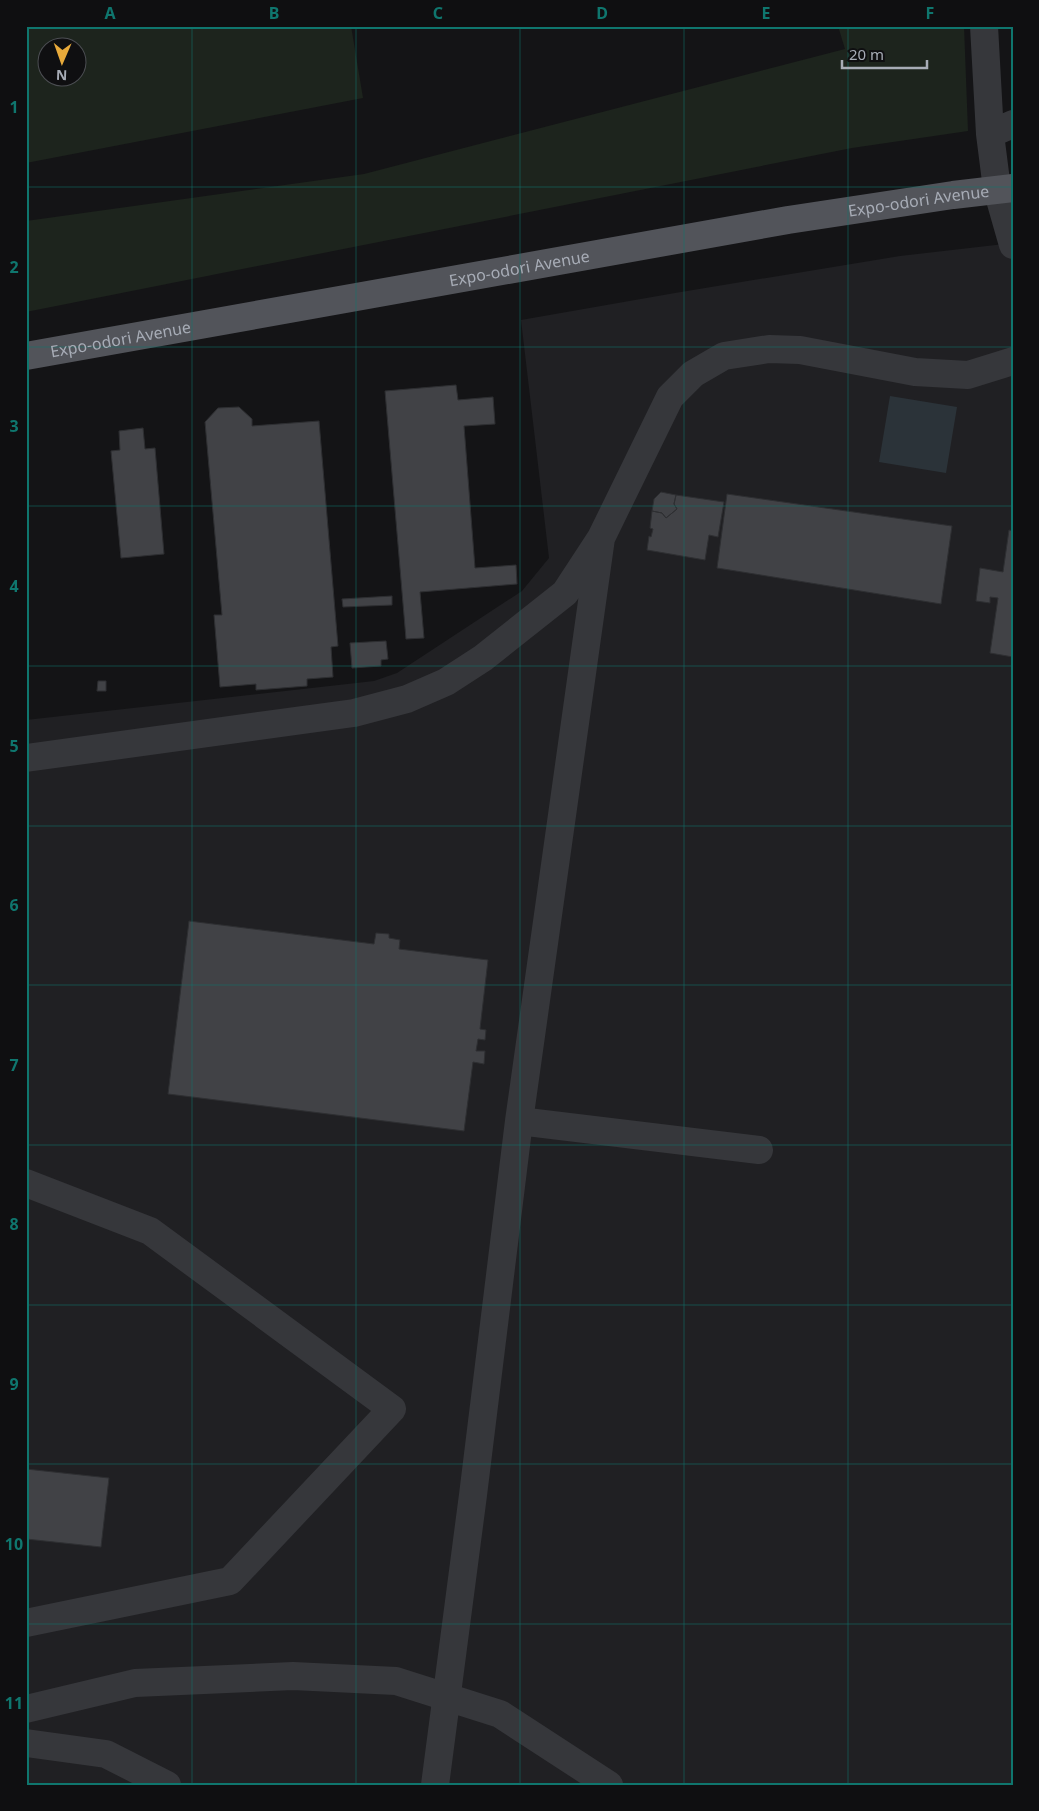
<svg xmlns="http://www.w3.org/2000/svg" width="1039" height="1811" viewBox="0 0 1039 1811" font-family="'Noto Sans',sans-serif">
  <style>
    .built { fill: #202023 }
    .green { fill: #1d241d; fill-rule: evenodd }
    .water { fill: #2b3339 }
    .building { fill: #414246; stroke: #2e2f32 }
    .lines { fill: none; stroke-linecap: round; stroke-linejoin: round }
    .minor { stroke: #36373b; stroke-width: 28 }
    .major { stroke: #52545a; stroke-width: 28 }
    .grid { fill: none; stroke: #0f766e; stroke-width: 1; stroke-opacity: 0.55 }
    .labels { text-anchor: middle; stroke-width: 4.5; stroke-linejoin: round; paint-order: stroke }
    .street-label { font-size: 16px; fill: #a7acb6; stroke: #0f0f11 }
    .neatline { fill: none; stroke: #0f766e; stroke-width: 2 }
    .grid-label { font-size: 16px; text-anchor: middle; font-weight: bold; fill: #0f766e }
  </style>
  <rect width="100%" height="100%" fill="#141416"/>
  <path class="built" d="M1013 243V1785H26V720L374 681 397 673 522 591 549 558 521 320 675 293 900 256Z"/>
  <path class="green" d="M26 26H351L363 98 26 163ZM48 48H78V78H48Z
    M838 26H964L968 131 852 148 26 312V221L364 174 845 49Z"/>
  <path class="water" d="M890 396 957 407 946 473 879 462Z"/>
  <path class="building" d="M456 385 458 400 493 397 495 424 464 426 475 568 516 565 517 584 420 592 424 638 406 639 385 391Z
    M239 407 252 419V426L319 421 338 646 331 647 333 677 307 679V686L256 690V684L220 687 214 615H222L205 422 218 408Z
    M143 428 145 449 155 448 164 554 121 558 111 451 120 450 119 431Z
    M661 492 676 495 674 504 677 509 666 518 662 513 652 511 654 499Z
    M727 494 952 526 941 604 717 568Z
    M676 495 724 502 718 537 709 535 705 560 647 550 649 536 651 537 653 529 650 528 652 511 662 513 666 518 677 509 674 504Z
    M1009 530 1013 531V657L990 653 998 598 990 597V603L976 601 980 568 1003 572Z
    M392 596V605L343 607 342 599Z
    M386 641 388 659 381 660V666L352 668 350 643Z
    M98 681H106V691H97Z
    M189 921 374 944 376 933 389 934V938L400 940 399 949 488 960 480 1029 486 1030 485 1040 478 1039 476 1051H485L484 1064 473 1062 464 1131 168 1094Z
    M26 1469 109 1478 101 1547 26 1539Z"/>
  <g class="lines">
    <path class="minor" d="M984 26 990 134
      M1013 124 990 134 997 189 1013 245
      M26 758 354 713 407 699 446 682 483 658 565 593 601 538 670 397 693 374 724 356 769 349 800 350 915 372 968 375 1013 361
      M519 1121 759 1150
      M26 1183 150 1231 392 1409 230 1581 26 1623
      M26 1709 135 1683 293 1676 396 1681 500 1714 609 1785
      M26 1743 106 1754 167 1785
      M435 1785 473 1495 519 1121 601 538"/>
    <path class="major" id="s1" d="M26 356 788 220 953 195 1013 188"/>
  </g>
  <path class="grid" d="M192 26V1785M356 26V1785M520 26V1785M684 26V1785M848 26V1785M26 187H1013M26 347H1013M26 506H1013M26 666H1013M26 826H1013M26 985H1013M26 1145H1013M26 1305H1013M26 1464H1013M26 1624H1013"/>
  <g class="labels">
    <g class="street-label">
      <text dy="6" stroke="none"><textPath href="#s1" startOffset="906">Expo-odori Avenue</textPath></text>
      <text dy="6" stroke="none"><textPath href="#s1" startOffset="501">Expo-odori Avenue</textPath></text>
      <text dy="6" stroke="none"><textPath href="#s1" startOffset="96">Expo-odori Avenue</textPath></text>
    </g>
  </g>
  <rect width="1039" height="1811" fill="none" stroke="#0f0f11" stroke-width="55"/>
  <g transform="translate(62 62) rotate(182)"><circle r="24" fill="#0f0f11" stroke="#4c4e53"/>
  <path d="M0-4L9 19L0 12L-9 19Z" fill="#e8aa3b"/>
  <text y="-8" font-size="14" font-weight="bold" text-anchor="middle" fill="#a7acb6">N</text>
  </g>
  <path d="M842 60v8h85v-8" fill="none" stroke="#a7acb6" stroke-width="2.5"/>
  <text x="849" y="60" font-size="15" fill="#a7acb6" stroke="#0f0f11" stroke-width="4" paint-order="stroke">20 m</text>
  <rect x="28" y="28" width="984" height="1756" class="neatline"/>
  <g class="grid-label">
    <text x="110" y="19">A</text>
    <text x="274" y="19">B</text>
    <text x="438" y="19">C</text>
    <text x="602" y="19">D</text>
    <text x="766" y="19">E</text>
    <text x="930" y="19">F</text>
    <text x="14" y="113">1</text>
    <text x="14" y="273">2</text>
    <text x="14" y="432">3</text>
    <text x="14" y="592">4</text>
    <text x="14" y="752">5</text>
    <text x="14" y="911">6</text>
    <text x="14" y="1071">7</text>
    <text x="14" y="1230">8</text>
    <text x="14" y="1390">9</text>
    <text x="14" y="1550">10</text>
    <text x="14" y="1709">11</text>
  </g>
</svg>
